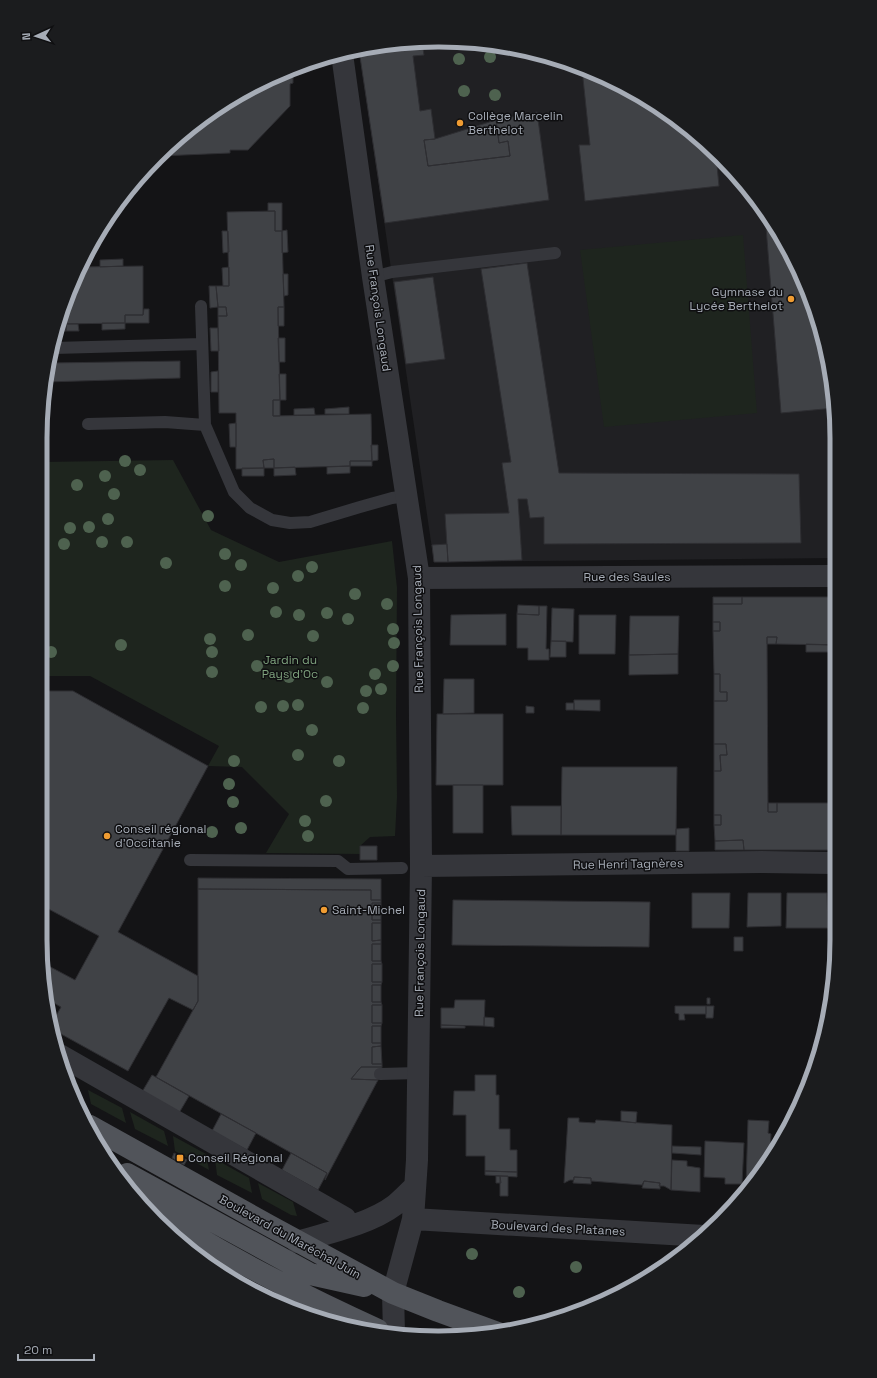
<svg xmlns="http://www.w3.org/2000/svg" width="877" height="1378" viewBox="0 0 877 1378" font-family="'Space Grotesk',sans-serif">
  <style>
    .built { fill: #202023 }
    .green { fill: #1e251e }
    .building { fill: #404246; stroke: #2e2e32 }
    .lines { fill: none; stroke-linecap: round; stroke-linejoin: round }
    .lane { stroke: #35363b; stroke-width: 12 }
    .street { stroke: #35363b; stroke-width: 22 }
    .primary { stroke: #51545a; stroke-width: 22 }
    .tree { fill: #4e624f }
    .poi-dot { fill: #f09c32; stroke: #0f0f11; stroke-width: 1.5 }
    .labels { text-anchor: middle; stroke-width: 3; stroke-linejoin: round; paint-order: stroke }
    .poi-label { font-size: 12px; fill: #a6acb6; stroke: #0f0f11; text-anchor: start }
    .street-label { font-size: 12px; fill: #a6acb6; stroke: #0f0f11 }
    .park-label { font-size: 12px; fill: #7ea17d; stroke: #0f0f11 }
    .rim { fill: none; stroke: #a6acb6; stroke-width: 5 }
  </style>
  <rect width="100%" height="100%" fill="#141416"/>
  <path class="built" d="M465 41 542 54 615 81 681 122 738 176 796 262 823 335 836 412 835 558 434 562 359 50 387 43Z"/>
  <path class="green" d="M743 235 757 413 604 427 580 250Z
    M173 460 211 530 279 562 392 541 397 588 396 715 397 797 395 836 370 837 360 846 361 854 266 853 289 814 242 767 208 766 219 746 90 676H43V462Z
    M66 1077 78 1084 82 1099 75 1095Z
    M88 1090 122 1108 126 1123 91 1104Z
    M130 1112 164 1131 168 1146 135 1129Z
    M173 1136 206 1154 209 1170 175 1151Z
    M215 1159 249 1178 252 1193 217 1175Z
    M258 1183 293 1202 297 1216 291 1215 262 1199Z"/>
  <path class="building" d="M422 42 424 55 413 56 420 111 431 109 435 139 424 140 428 166 510 156 508 141 499 143 496 120 537 112 549 200 385 223 359 50 387 43Z
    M293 69V83L290 84V106L248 150H230V153L160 156 176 139 217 110 231 109 249 89Z
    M582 69 615 81 681 122 716 155 719 186 585 201 579 145H590Z
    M496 120 499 143 508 141 510 156 428 166 424 140 435 139Z
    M268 203H282V231H275V211H268Z
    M275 211V231H282L284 307H278L280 400H273V416L371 414 372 461H350V466L274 468V459L263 460 264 468 236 469V413H219L218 316H227L226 307H218L216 286H229L227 212Z
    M765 215 796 262 823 335 835 408 781 413Z
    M287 230 288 252 282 253V231Z
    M222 231H228L229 252 223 253Z
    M123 259V266L100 267V260Z
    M527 263 559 473 799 474 801 543 544 544V517L530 518 527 499H518L522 560 448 562 445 514 509 513 502 463 511 462 481 269Z
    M143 266V315H125V323L60 324 70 286 81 267Z
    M229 267V286H223L222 268Z
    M283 274H288V295L284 296Z
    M433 277 445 359 406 364 394 282Z
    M209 286H216L218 307 210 308Z
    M218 307H226L227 316H218Z
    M278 307H284V326H278Z
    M144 309H149V323H125V315H143Z
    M102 323H125V329L102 330Z
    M60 324H66V331H58Z
    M66 324H78L79 331H66Z
    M210 328H218L219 351H211Z
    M278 338H285V362H279Z
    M180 361V378L45 382 50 363Z
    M218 371V392H211V372Z
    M279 374H286V400H280Z
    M273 400H280V416H273Z
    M349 407V414H325V409Z
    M314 408 315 415H294V409Z
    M236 423V447H230L229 424Z
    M371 445H378V460L372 461Z
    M274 459V468H264L263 460Z
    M350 461H372V466H350Z
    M350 466V473L327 474V467Z
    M295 467 296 475 274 476V468Z
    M242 468H264V476H242Z
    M447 544 448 562H434L432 545Z
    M713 597H742V604H713Z
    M742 597H835V645L776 644 777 637H767L768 812H777V803H833L830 850H744L743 840 715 841 714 825H721V815H714V771H721L720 755H727L726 744H714V701H727V692H720V674H714L713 631H720V622H713V604H742Z
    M518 605 539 606V615L517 614Z
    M539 606H547L546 649H549V660H528V648H517V614L539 615Z
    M552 608 574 609 573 642 551 641Z
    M506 614V645H450L451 615Z
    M579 615H616L615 654H579Z
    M630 616H679L678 654 629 655Z
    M713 622H720V631H713Z
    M767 637H777L776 644H767Z
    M551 641H566V657H550Z
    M806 644 835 645V652H806Z
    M678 654V674L629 675V655Z
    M714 674H720V692H727V701H714Z
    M444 679H474V713L443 714Z
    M43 691H73L208 766 118 932 198 976V1001L193 1010 169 998 128 1071 52 1029 51 1025 61 1007 45 998 43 992V963L75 980 99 936 43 906Z
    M574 700H600V711L574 710Z
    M566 703H574V710H566Z
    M526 706 534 707V713H526Z
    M437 714H503V785H436Z
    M714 744H726L727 755H720L721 771H714Z
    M562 767H677L676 835H561Z
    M453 785H483V833H453Z
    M833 794H834V829H831Z
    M768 803H777V812H768Z
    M511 806H561V835H512Z
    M714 815H721V825H714Z
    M689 828V851H676V829Z
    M743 840 744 850H715V841Z
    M360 846H377V860H360Z
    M198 878 381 879V900H371V890L198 889Z
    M198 889 371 890V900H381V903H372V920H381V923H372V941L381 940V944H372V961H381L382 964H372V982H382L381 985H372V1002H381L382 1005H372V1023H382L381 1026H372V1043H381V1046L372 1047V1064H382V1067H361L351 1079 378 1080 325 1180 327 1173 156 1077 198 1001Z
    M692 893H730L729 928H692Z
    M748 893H781V926L747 927Z
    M787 893H827L828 928H786Z
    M833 893 834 894V927H832Z
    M453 900 650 902 649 947 452 945Z
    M372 903H381V920H372Z
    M372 923H381V940L372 941Z
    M734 937H743V951H734Z
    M372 944H381V961H372Z
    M372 964H382V982H372Z
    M372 985H381V1002H372Z
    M707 998H710V1004H707Z
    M455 1000H485L484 1026 441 1025V1008H454Z
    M372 1005H382V1023H372Z
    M675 1006H706V1014H684L685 1020H679V1014L675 1013Z
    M706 1006H714L713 1018H706Z
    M484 1017 494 1018V1027L484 1026Z
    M441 1025 465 1026V1028H441Z
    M372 1026H381V1043H372Z
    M381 1046 382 1064H372V1047Z
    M361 1067H382L378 1080 351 1079Z
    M152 1075 189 1096 179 1113 142 1092Z
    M475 1075H496V1095H499V1129H510V1150H517V1172L485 1171V1156H466V1115H453L454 1091H475Z
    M621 1111 637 1112 636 1123 621 1121Z
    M221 1114 256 1133 247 1150 212 1131Z
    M568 1118H579V1122L595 1123 596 1120 672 1125 671 1190 664 1186H659L660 1183 644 1181 642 1185 591 1181V1178L574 1177V1180H570L564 1183Z
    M748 1120 769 1121 768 1133 771 1134 770 1155 752 1185H746Z
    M705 1141 744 1143 742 1184H725V1178L704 1177Z
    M672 1146 701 1147V1155L672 1153Z
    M174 1153 187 1160 184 1165 172 1158Z
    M291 1153 327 1173 318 1190 282 1170Z
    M672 1160 687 1161V1166L700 1168V1192L671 1190Z
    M485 1171 517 1172V1177L485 1175Z
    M496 1176H500L501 1183H496Z
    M500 1176H508V1196H500Z
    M574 1177 591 1178V1184L573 1183Z
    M644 1181 660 1183V1189L642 1188Z"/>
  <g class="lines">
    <path class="lane" d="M373 277 392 272 555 253
      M201 306 205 425 234 492 250 508 272 520 290 523 310 522 360 507 392 498 407 496
      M54 348 202 344
      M88 424 165 422 205 425
      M190 860 338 861 348 869 402 868
      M380 1074 419 1073"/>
    <path class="street" d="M342 54 373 277 419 578 421 866 417 1160 413 1219 393 1293 394 1333
      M419 578 835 576
      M421 866 761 862 834 863
      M58 1054 345 1218
      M413 1219 704 1236
      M297 1242C328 1233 370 1224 395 1205 402 1199 409 1192 415 1186"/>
    <path class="primary" d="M90 1126 268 1225 393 1293 438 1311 498 1333
      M120 1177 127 1174 310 1274 364 1286
      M142 1203C217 1253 297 1293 378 1330"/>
  </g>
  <g class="tree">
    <circle cx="490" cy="57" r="6"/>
    <circle cx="459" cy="59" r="6"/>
    <circle cx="464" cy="91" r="6"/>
    <circle cx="495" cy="95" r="6"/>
    <circle cx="125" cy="461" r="6"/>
    <circle cx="140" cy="470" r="6"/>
    <circle cx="105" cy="476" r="6"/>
    <circle cx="77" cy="485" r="6"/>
    <circle cx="114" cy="494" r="6"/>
    <circle cx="208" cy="516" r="6"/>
    <circle cx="108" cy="519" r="6"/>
    <circle cx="89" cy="527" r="6"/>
    <circle cx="70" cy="528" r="6"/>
    <circle cx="102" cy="542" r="6"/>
    <circle cx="127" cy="542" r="6"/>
    <circle cx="64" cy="544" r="6"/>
    <circle cx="225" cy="554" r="6"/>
    <circle cx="166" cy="563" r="6"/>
    <circle cx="241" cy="565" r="6"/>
    <circle cx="312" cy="567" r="6"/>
    <circle cx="298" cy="576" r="6"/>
    <circle cx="225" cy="586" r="6"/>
    <circle cx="273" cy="588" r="6"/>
    <circle cx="355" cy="594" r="6"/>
    <circle cx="387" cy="604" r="6"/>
    <circle cx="276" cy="612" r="6"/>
    <circle cx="327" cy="613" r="6"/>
    <circle cx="299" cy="615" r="6"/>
    <circle cx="348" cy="619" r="6"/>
    <circle cx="393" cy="629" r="6"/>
    <circle cx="248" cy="635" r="6"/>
    <circle cx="313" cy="636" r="6"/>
    <circle cx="210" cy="639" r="6"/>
    <circle cx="394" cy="643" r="6"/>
    <circle cx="121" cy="645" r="6"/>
    <circle cx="51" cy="652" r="6"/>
    <circle cx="212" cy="652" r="6"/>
    <circle cx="257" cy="666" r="6"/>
    <circle cx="393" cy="666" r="6"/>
    <circle cx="212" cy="672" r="6"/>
    <circle cx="375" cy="674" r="6"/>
    <circle cx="289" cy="677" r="6"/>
    <circle cx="327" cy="682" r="6"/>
    <circle cx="381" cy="689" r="6"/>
    <circle cx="366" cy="691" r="6"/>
    <circle cx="298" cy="705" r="6"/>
    <circle cx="283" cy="706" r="6"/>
    <circle cx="261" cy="707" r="6"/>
    <circle cx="363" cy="708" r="6"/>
    <circle cx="312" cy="730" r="6"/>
    <circle cx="298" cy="755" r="6"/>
    <circle cx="234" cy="761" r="6"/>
    <circle cx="339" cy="761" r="6"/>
    <circle cx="229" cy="784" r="6"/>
    <circle cx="326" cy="801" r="6"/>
    <circle cx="233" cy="802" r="6"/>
    <circle cx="305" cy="821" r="6"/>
    <circle cx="241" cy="828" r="6"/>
    <circle cx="212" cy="832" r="6"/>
    <circle cx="308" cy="836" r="6"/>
    <circle cx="472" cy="1254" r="6"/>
    <circle cx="576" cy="1267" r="6"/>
    <circle cx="519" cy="1292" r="6"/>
  </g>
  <g class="poi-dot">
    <circle cx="460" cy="123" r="4"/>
    <circle cx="791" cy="299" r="4"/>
    <circle cx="107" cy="836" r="4"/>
    <circle cx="324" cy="910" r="4"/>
    <rect x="176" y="1154" width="8" height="8" rx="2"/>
  </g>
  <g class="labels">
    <g class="poi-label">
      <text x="468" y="120">Collège Marcelin<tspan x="468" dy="14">Berthelot</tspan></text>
      <text x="783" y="296" text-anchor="end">Gymnase du<tspan x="783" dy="14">Lycée Berthelot</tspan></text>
      <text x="115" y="833">Conseil régional<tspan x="115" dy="14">d'Occitanie</tspan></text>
      <text x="332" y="914">Saint-Michel</text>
      <text x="188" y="1162">Conseil Régional</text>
    </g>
    <g class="street-label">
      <text transform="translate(378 308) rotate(82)" y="4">Rue François Longaud</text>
      <text x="627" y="581">Rue des Saules</text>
      <text transform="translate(418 629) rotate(-91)" y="4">Rue François Longaud</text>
      <text transform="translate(628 864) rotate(-1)" y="4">Rue Henri Tagnères</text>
      <text transform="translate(420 953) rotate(-89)" y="4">Rue François Longaud</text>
      <text transform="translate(558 1228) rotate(3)" y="4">Boulevard des Platanes</text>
      <text transform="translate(290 1237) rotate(29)" y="4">Boulevard du Maréchal Juin</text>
    </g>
    <g class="park-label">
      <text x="290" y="664">Jardin du<tspan x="290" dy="14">Pays d'Oc</tspan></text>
    </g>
  </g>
  <path d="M0 0H877V1378H0ZM438 47H439A391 391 0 0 1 830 438V940A391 391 0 0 1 439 1331H438A391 391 0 0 1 47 940V438A391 391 0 0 1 438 47Z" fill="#1b1c1e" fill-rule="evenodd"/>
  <path class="rim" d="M438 47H439A391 391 0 0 1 830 438V940A391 391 0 0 1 439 1331H438A391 391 0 0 1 47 940V438A391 391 0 0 1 438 47Z"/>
  <g transform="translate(36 36) rotate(267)" stroke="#0f0f11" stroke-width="3" paint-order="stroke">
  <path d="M0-3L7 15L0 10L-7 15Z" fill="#a6acb6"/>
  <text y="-6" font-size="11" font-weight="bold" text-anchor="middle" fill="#a6acb6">N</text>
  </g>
  <path d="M18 1354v6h76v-6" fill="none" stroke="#a6acb6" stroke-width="2"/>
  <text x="24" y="1354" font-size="12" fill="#a6acb6" stroke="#0f0f11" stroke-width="3" paint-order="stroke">20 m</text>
</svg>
